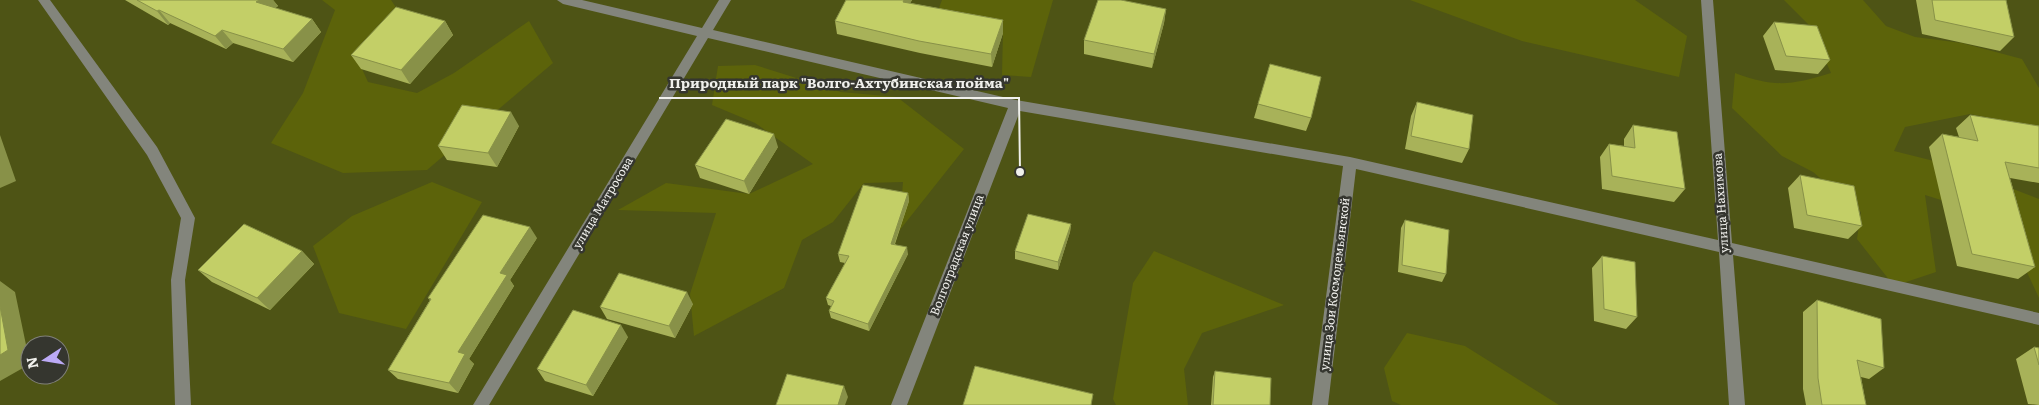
<svg xmlns="http://www.w3.org/2000/svg" width="2039" height="405" viewBox="0 0 2039 405" font-family="Literata,serif">
  <style>
    .green { fill: #4e5415; fill-rule: evenodd }
    .forest { fill: #5c630a }
    .lines { fill: none; stroke-linecap: round; stroke-linejoin: round }
    .minor { fill: #83857c; fill-rule: evenodd }
    .wall { fill: #a8b259 }
    .shaded-wall { fill: #889148 }
    .building { fill: #c3cf67; stroke: #889148 }
    .labels { text-anchor: middle; stroke-width: 5; stroke-linejoin: round; paint-order: stroke }
    .street-label { font-size: 12px; fill: #f0f0ec; stroke: #35362f }
    .leader { fill: none; stroke: #f0f0ec; stroke-width: 2 }
    .callout-dot { fill: #f0f0ec; stroke: #35362f; stroke-width: 2 }
    .callout-label { font-size: 14px; text-anchor: middle; font-weight: bold; fill: #f0f0ec; stroke: #35362f; stroke-width: 5; stroke-linejoin: round; paint-order: stroke }
  </style>
  <rect width="100%" height="100%" fill="#35362f"/>
  <path class="green" d="M0 0H2039V405H0ZM30 345H60V375H30Z"/>
  <path class="forest" d="M322 0H391L397 9 357 58 368 82 417 93 454 73 529 21 553 63 427 170 343 173 271 143 303 93 335 10Z
    M942 0H1053L1031 77 1002 75 1003 33 934 21Z
    M1410 0H1635L1687 36 1679 77 1522 41Z
    M1784 0H1863L1886 26 1915 37 1962 43 2022 59 2039 88V127L1970 114 1905 127 1894 151 1950 165 2039 199V298L2002 219 1925 195 1936 272 1894 286 1857 239 1861 212 1813 172 1782 156 1732 108 1735 73C1775 88 1792 85 1831 73L1810 26Z
    M755 65 841 92 897 97 964 149 899 231 903 182 864 183 833 222 802 240 784 288 694 336 690 294 716 213 618 210 666 183 749 194 813 164 755 123 712 105 718 66Z
    M432 182 482 202 406 329 339 313 313 246 352 216Z
    M1154 251 1284 305 1202 333 1184 369 1188 405H1116L1113 399 1133 283Z
    M1407 333 1465 346 1559 405H1401L1392 401 1384 368Z"/>
  <g class="lines">
    <path class="minor" d="M38 0H50L157 147 195 218 185 280 191 405H175L171 280 181 218 147 155Z
      M557 0H582L702 28 719 0H731L713 30 1016 100 1350 157 1718 240 1701 0H1713L1732 243 2039 313V325L1733 255 1745 405H1729L1719 252 1356 169 1328 405H1312L1343 166 1020 111 907 405H891L1008 108 708 38 489 405H473L697 36 563 4Z"/>
  </g>
  <path class="wall" d="M125 0H273L278 6 275 8 312 19 321 32 293 62 233 43 226 49 170 23 168 25Z
    M846 0H912L910 3 1003 20V33L992 67 920 53 837 34 835 21Z
    M1916 0H2006L2014 37 2000 51 1922 34Z
    M1166 9 1164 23 1152 68 1084 54V40Z
    M445 21 453 35 410 84 361 69 351 55Z
    M1774 22 1830 60 1818 74 1775 70 1763 36Z
    M1417 102 1469 149 1462 163 1405 149 1411 116Z
    M1258 104 1311 118 1306 131 1254 118Z
    M1970 115 2039 126V183L2010 178 2035 267 2018 279 1957 266 1929 147 1942 134 1959 137 1956 128Z
    M1633 125 1685 189 1674 202 1602 189 1600 157 1609 144 1624 146V139Z
    M519 126 497 167 447 160 438 146Z
    M778 147 749 194 700 178 695 165Z
    M1800 175 1862 226 1848 239 1794 228 1788 188Z
    M908 193 909 201 895 244 908 254 869 331 831 318 829 311 831 306 828 305 826 298 845 263 840 262 838 254Z
    M1405 220 1446 274 1442 282 1398 272 1401 228Z
    M1071 224 1070 232 1058 270 1015 259V251Z
    M537 238 510 280 514 286 469 359 474 364 458 393 398 379 388 370 430 300 428 298Z
    M302 251 314 264 270 310 212 282 198 270Z
    M1602 256 1637 317 1626 329 1594 321 1592 268Z
    M1817 300 1884 368 1869 379 1861 377 1866 405H1806L1803 389V312Z
    M693 304 675 338 607 319 600 307Z
    M628 337 593 396 545 381 537 369Z
    M2034 347 2039 348V405L2028 404 2016 359Z
    M1215 371 1270 405H1211L1213 377Z"/>
  <path class="shaded-wall" d="M259 0H273L278 6 266 15 256 2Z
    M904 0H912L904 15 903 2Z
    M1166 9 1164 23 1152 68 1154 54Z
    M159 10 170 23 168 25 157 11Z
    M312 19 321 32 293 62 283 49Z
    M1003 20V33L992 67 991 54Z
    M445 21 453 35 410 84 401 70Z
    M222 30 233 43 226 49 215 36Z
    M511 112 519 126 497 167 488 153Z
    M774 134 778 147 749 194 744 181Z
    M0 135 16 181 0 188Z
    M908 193 909 201 892 251 891 244Z
    M1071 224 1070 232 1058 270V262Z
    M530 227 537 238 510 280 514 286 469 359 474 364 458 393 449 383 458 352 500 273Z
    M907 247 908 254 869 331 868 324Z
    M302 251 314 264 270 310 257 298Z
    M0 281 15 292 30 364 0 381Z
    M687 292 693 304 675 338 669 326Z
    M621 325 628 337 593 396 586 385Z
    M844 386 848 397 845 405H838Z"/>
  <path class="building" d="M137 0H259L256 2 312 19 283 49 222 30 215 36 159 10 157 11Z
    M846 0H904L903 2 1003 20 991 54 919 41 835 21Z
    M1098 0H1121L1166 9 1154 54 1084 40Z
    M1932 0H2006L2014 37 1935 20Z
    M396 7 445 21 401 70 351 55Z
    M1774 22 1817 26 1830 60 1786 56Z
    M1270 64 1321 77 1311 118 1258 104Z
    M1417 102 1473 115 1469 149 1411 136Z
    M462 105 511 112 488 153 438 146Z
    M1970 115 2039 126V168L2005 162 2035 267 1972 254 1942 134 1978 141Z
    M726 119 774 134 744 181 695 165Z
    M1633 125 1677 132 1685 189 1612 176 1609 144 1635 148Z
    M1800 175 1854 186 1862 226 1807 215Z
    M863 185 908 193 891 244 907 247 868 324 829 311 834 301 826 298 849 256 838 254Z
    M1028 214 1071 224 1058 262 1015 251Z
    M483 215 530 227 500 273 507 275 458 352 465 354 449 383 388 370 431 299 428 298Z
    M1405 220 1449 230 1446 274 1402 265Z
    M244 224 302 251 257 298 198 270Z
    M1602 256 1635 262 1637 317 1604 309Z
    M619 273 687 292 669 326 600 307Z
    M1817 300 1881 319 1884 368 1857 360 1866 405H1822L1818 378Z
    M0 306 8 350 0 355Z
    M573 310 621 325 586 385 537 369Z
    M2034 347 2039 348V365Z
    M975 366 1093 394 1091 405H963Z
    M1215 371 1271 378 1270 405H1213Z
    M787 374 844 386 838 405H776Z"/>
  <g class="labels">
    <g class="street-label">
      <text transform="translate(603 203) rotate(-59)" y="4">улица Матросова</text>
      <text transform="translate(1721 203) rotate(-94)" y="4">улица Нахимова</text>
      <text transform="translate(957 255) rotate(-69)" y="4">Волгоградская улица</text>
      <text transform="translate(1335 284) rotate(-83)" y="4">улица Зои Космодемьянской</text>
    </g>
  </g>
  <path class="leader" d="M1020 172L1019 98H659"/>
  <circle class="callout-dot" cx="1020" cy="172" r="5"/>
  <g class="callout-label">
    <text x="839" y="88">Природный парк "Волго-Ахтубинская пойма"</text>
  </g>
  <g transform="translate(45 360) rotate(258)"><circle r="24" fill="#35362f" stroke="#80807b"/>
  <path d="M0-4L9 19L0 12L-9 19Z" fill="#bcaaf6"/>
  <text y="-8" font-size="14" font-weight="bold" text-anchor="middle" fill="#f0f0ec">N</text>
  </g>
</svg>
